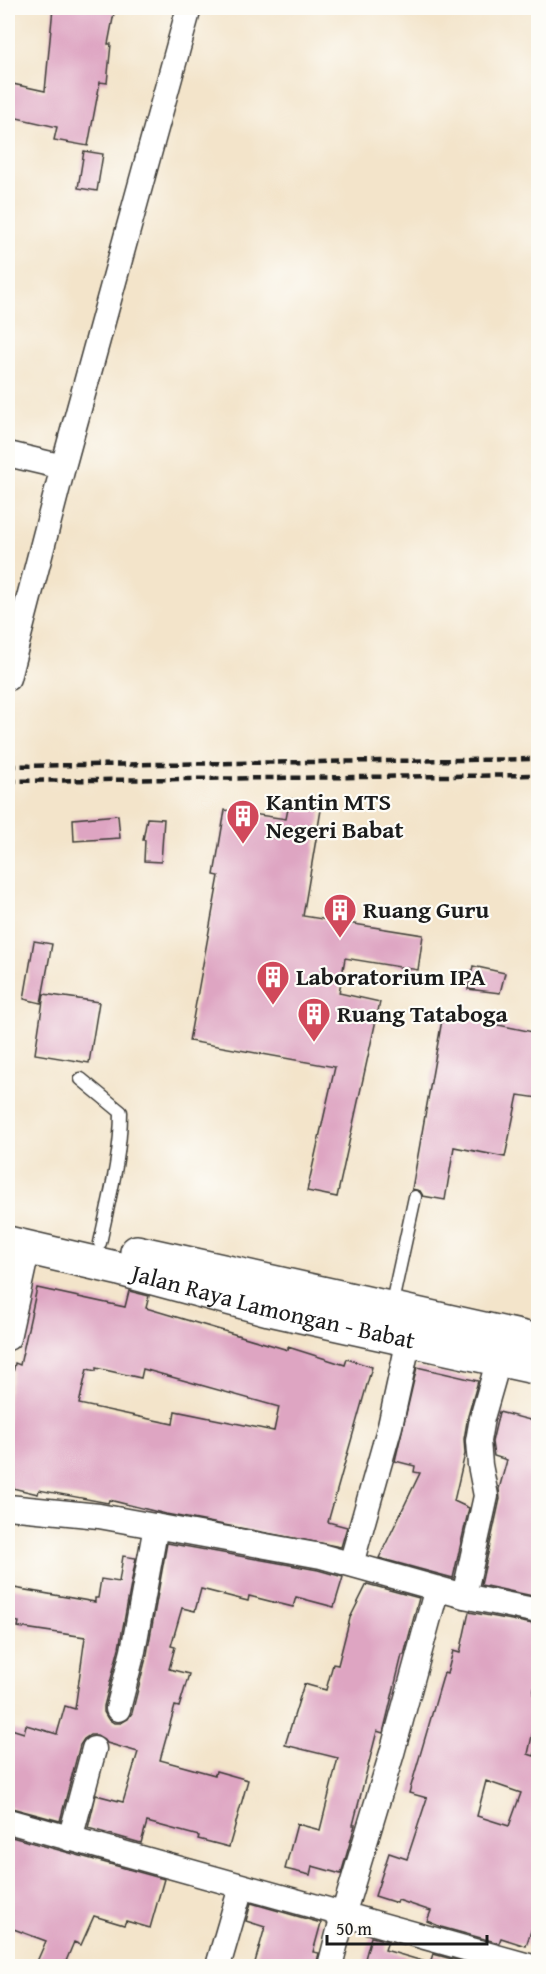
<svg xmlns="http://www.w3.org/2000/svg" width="546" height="1974" viewBox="0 0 546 1974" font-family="'Gentium Book Plus',serif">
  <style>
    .building { fill: #dea5c2; fill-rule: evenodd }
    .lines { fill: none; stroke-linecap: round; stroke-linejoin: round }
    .service-casing { stroke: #3c3a36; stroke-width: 15 }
    .minor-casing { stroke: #3c3a36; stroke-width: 27 }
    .trunk-casing { stroke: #3c3a36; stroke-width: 36 }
    .service { stroke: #fff; stroke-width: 12 }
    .minor { stroke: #fff; stroke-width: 24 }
    .trunk { stroke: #fff; stroke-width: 33 }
    .rail { stroke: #1c1c1c; stroke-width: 4.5; stroke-dasharray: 9 4.5; stroke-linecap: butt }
    .labels { text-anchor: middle; stroke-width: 4.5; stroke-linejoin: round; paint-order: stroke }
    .poi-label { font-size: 24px; font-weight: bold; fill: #1c1c1c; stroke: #fdfcf7; text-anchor: start }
    .street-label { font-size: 24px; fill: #1c1c1c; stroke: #fdfcf7 }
  </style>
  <rect width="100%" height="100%" fill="#fdfcf7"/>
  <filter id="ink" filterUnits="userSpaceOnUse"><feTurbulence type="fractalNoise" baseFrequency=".0167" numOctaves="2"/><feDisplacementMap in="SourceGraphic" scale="12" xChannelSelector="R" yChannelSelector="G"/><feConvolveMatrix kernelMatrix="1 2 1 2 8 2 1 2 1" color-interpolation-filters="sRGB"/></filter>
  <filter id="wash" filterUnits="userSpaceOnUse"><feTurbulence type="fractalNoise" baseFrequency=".008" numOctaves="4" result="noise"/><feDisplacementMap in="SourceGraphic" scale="24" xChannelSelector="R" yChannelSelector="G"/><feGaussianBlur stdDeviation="1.35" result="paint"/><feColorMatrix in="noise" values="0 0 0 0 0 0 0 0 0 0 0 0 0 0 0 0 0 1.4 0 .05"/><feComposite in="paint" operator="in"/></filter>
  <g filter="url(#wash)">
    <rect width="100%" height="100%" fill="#f3e4ca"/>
    <g id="blocks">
      <path class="building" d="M53 8H115L108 44H111L107 83 100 82 88 146 54 140 57 127 8 116V83L45 91Z
        M84 151 103 154 97 191 78 188Z
        M290 799 322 804 303 916 423 935 418 970 345 958 339 993 380 1002 337 1197 307 1191 335 1067 189 1041 219 876 214 875 225 810 286 819Z
        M118 815 120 838 74 841 73 819Z
        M147 818 164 819 161 862 144 861 145 840H143Z
        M34 941 52 944 41 1003 24 999Z
        M473 966 505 973 500 993 468 989Z
        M44 994 99 1002 89 1063 35 1054Z
        M443 1014 538 1033V1098L518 1095 505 1157 454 1147 445 1200 423 1196 420 1191 412 1189Z
        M37 1288 125 1307 129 1291 149 1296 146 1308 288 1350V1347L345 1365 347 1359 372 1367 328 1522 347 1527 341 1547 166 1514 109 1500 108 1503 39 1490 38 1494 8 1487V1397L15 1363 20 1365ZM96 1368 141 1378 143 1369 279 1407 274 1431 175 1411 173 1424 79 1404 87 1369 96 1371Z
        M417 1367 478 1381 468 1416 464 1439 465 1454 454 1501 469 1508 453 1578 379 1558 420 1473 414 1472 415 1466 395 1461Z
        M499 1412 538 1422V1597L481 1585 500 1499 499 1489 507 1460 494 1456 492 1442Z
        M167 1543 318 1570 343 1577 334 1607 296 1597 293 1607 249 1596 248 1601 201 1589 195 1611 182 1608 171 1646 175 1647 169 1669 189 1674 179 1707 175 1706 160 1760 215 1775 216 1771 248 1780 229 1847 198 1839 199 1836 147 1822 141 1843 88 1828 96 1795 123 1802 138 1752 107 1743 104 1739 97 1735H90L84 1739 80 1745 60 1821 8 1807V1728L24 1733 26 1725 57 1734 65 1706 75 1709 85 1637 18 1627 19 1622 8 1620V1587L95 1602V1598H98L101 1579 119 1582 123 1556 136 1558 119 1648 104 1706V1712L108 1719 114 1723H121L128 1719 132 1713 147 1654Z
        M367 1584 419 1598 404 1655H402L383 1733 377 1731 353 1825H355L341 1874 312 1866 310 1875 285 1869 297 1824 320 1830 338 1758 285 1745 304 1684 326 1690 333 1664 338 1665 350 1618Z
        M469 1612 538 1625V1672L533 1694 538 1695V1709L528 1754 534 1756 536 1750H538V1879L533 1895 538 1896V1910L526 1946 501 1938 499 1943 441 1927 427 1921 431 1911 398 1900 397 1903 375 1896 389 1853 407 1859 427 1798 409 1793 444 1673 447 1674 453 1651 460 1653ZM486 1781 521 1793 509 1826 477 1816Z
        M8 1836 164 1879 150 1928 126 1921 124 1925 94 1916 81 1945 74 1942 64 1966H35L46 1941 8 1927Z
        M251 1903 321 1923 313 1952 319 1953 316 1966H254L265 1927 246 1921Z
        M371 1937 388 1941 385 1950 426 1962 425 1966H363Z
        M433 1954 478 1966H429Z"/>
    </g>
  </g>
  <g filter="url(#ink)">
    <use href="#blocks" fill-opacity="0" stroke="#3c3a36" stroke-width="1.5"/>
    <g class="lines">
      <g class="service-casing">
        <path id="service" d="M81 1079 121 1112C121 1156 109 1200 100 1243
          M391 1307 415 1197"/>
      </g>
      <g class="minor-casing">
        <path id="minor" d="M8 454 63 467
          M8 678 63 467 189 8
          M8 1338 28 1247
          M8 1507 99 1516 321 1556 464 1596 538 1611
          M351 1564 390 1426 409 1339
          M464 1596 486 1496 480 1465 478 1441 482 1418 499 1359
          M118 1709 133 1651 156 1526
          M8 1821 529 1966
          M70 1839 94 1749
          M218 1966 241 1887
          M330 1966 343 1915 392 1753 437 1588"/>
      </g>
      <g class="trunk-casing">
        <g id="trunk">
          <path id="s1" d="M8 1243 120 1269 269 1309 538 1368"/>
          <path d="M137 1252 538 1341"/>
        </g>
      </g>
      <use href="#service" class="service"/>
      <use href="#minor" class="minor"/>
      <use href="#trunk" class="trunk"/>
      <path class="rail" d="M8 766 538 759
        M8 781 538 775"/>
    </g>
  </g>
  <defs>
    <g id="building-pin" transform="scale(1.725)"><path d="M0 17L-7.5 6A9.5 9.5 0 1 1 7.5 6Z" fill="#d1495b" stroke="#fdfcf7"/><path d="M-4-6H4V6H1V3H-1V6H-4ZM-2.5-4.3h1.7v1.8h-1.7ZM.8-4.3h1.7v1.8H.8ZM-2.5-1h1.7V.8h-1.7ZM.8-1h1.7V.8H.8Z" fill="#fff"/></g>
  </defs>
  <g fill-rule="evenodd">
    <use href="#building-pin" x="243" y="816"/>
    <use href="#building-pin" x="340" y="910"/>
    <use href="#building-pin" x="273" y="977"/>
    <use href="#building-pin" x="314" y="1014"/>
  </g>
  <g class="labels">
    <g class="poi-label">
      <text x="266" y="810">Kantin MTS<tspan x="266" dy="28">Negeri Babat</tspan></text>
      <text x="363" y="918">Ruang Guru</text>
      <text x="296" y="985">Laboratorium IPA</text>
      <text x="337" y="1022">Ruang Tataboga</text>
    </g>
    <g class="street-label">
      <text dy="8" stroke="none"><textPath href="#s1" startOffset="273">Jalan Raya Lamongan - Babat</textPath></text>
    </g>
  </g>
  <rect width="546" height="1974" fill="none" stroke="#fdfcf7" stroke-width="30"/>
  <path d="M327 1935v9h160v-9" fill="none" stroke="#1c1c1c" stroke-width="3"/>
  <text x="336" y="1935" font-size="18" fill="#1c1c1c" stroke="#fdfcf7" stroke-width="4.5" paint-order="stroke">50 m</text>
</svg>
